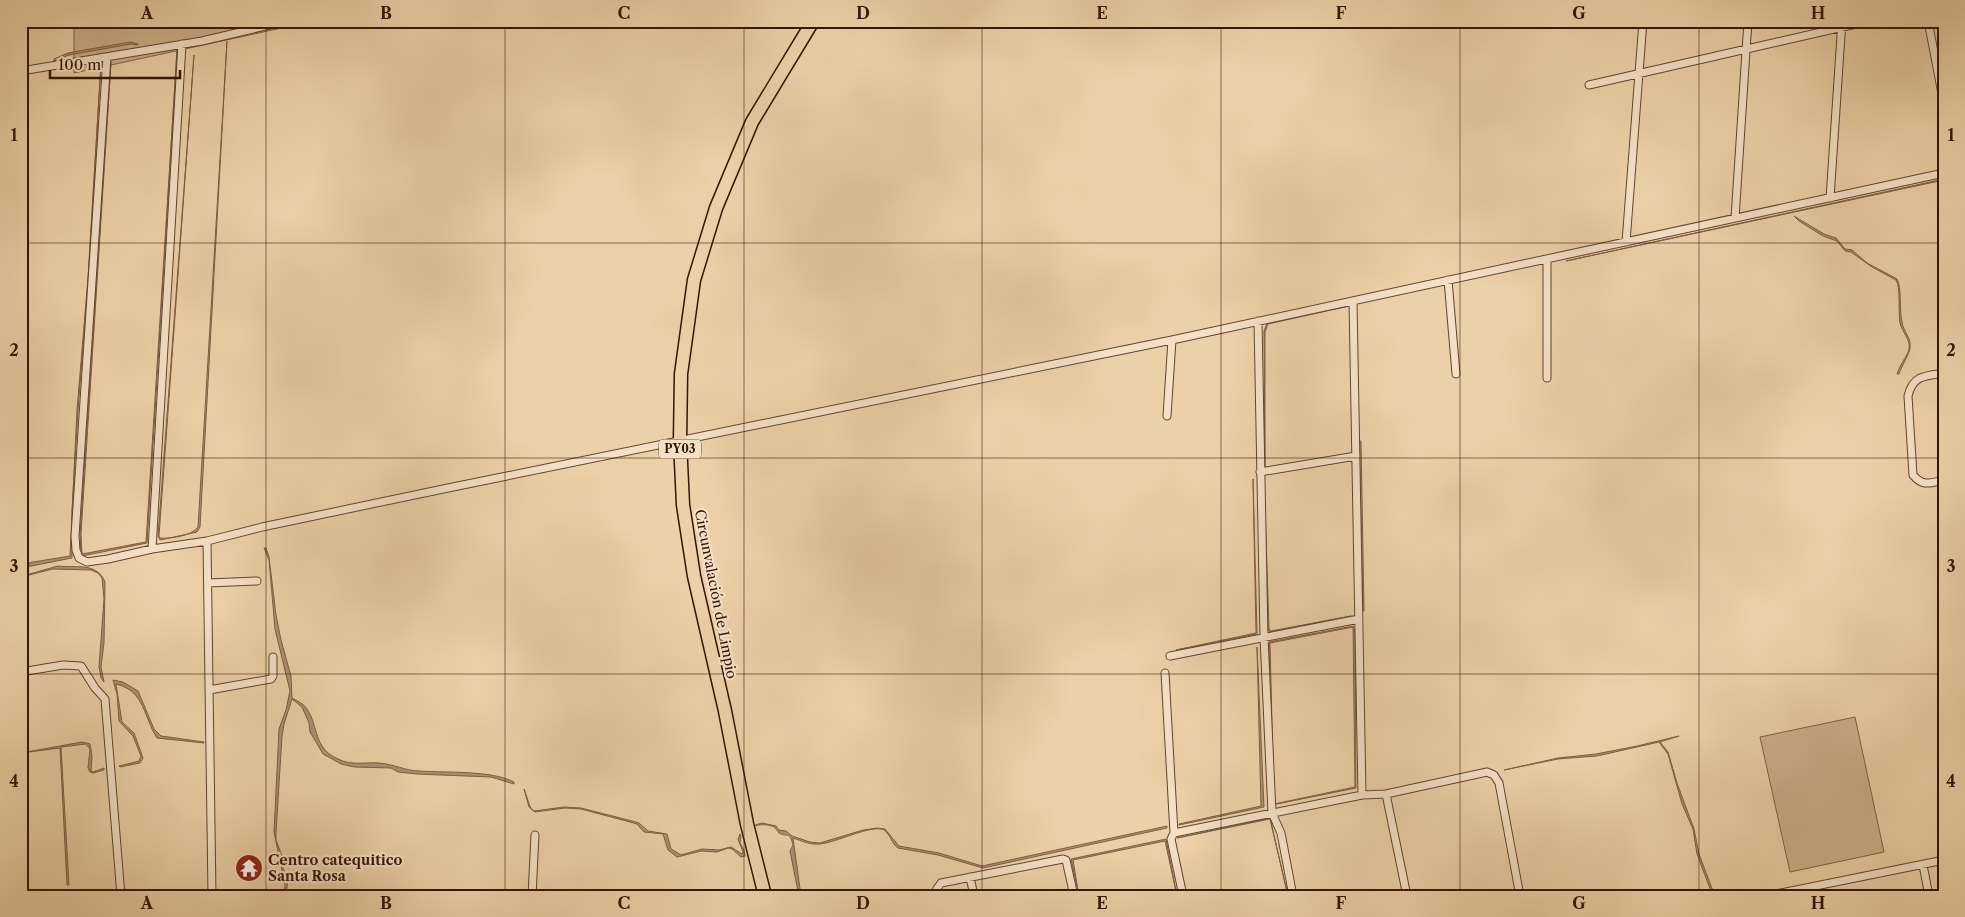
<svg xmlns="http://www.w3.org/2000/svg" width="1965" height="917" viewBox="0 0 1965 917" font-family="'Libre Caslon Text',serif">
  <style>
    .green { fill: #cdb08b; stroke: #816248 }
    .water { fill: #ae9070; stroke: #7e5e45; fill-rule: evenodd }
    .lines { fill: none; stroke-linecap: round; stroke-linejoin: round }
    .minor-casing { stroke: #63432d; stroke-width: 9 }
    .trunk-casing { stroke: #351404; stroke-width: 15 }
    .minor { stroke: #f3e0c6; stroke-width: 7 }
    .trunk { stroke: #ecd0a7; stroke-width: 12 }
    .grid { fill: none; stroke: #351404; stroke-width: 1; stroke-opacity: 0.55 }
    .labels { text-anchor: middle; stroke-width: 4.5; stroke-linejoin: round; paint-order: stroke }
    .shield { fill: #f3e0c6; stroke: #6e513e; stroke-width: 1 }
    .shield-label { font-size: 12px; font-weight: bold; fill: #351404 }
    .street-label { font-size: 14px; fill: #351404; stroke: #f3e0c6 }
    .poi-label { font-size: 14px; font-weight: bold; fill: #351404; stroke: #f3e0c6; text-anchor: start }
    .neatline { fill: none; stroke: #351404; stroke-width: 2 }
    .grid-label { font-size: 16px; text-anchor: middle; font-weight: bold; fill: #351404 }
  </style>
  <rect width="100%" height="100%" fill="#ecd0a7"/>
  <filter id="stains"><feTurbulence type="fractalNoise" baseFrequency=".004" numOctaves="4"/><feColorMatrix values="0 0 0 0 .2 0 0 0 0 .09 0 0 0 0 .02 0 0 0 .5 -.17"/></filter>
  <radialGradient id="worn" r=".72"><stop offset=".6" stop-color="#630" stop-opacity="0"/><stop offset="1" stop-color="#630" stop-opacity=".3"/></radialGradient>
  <path class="green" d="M74 21H314L74 73Z
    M1855 717 1884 852 1790 872 1760 737Z"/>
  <path class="water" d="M227 41 200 527 197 532 160 540 158 536 194 55 159 536 160 538C170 539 192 536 198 527Z
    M130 42 138 44V45L131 44 69 55 54 61V59L68 53Z
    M177 50 147 543 82 556 81 554 80 534 111 62 81 534 82 554 146 542Z
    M101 63 88 280 78 410 72 510V558L21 568V565L27 563 70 556 77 410 88 278Z
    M1944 179V180L1566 261Z
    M1794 216 1824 234 1836 238 1845 249 1852 250 1867 263 1897 279C1902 288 1899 309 1902 322 1903 331 1912 339 1910 348 1909 355 1902 365 1899 374H1897C1900 364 1907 357 1909 349 1911 340 1902 332 1900 323 1898 311 1901 288 1896 280L1872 267 1851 252 1845 251 1837 241 1823 236 1799 221Z
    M1349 306 1268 324 1265 332V470L1264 331 1267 323Z
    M1359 441H1361L1364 611H1363Z
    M1264 477 1269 629 1271 631 1351 616 1270 632 1268 630Z
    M1253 479 1257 634 1176 650 1256 633Z
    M264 548H266L269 557 276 615 281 640 291 676 292 698C298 701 304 704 307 709 319 727 313 748 338 759 352 766 365 762 379 763 393 764 406 771 420 771 447 773 491 770 514 782V784L491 777 416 774 398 772 391 768 354 767 341 764 323 754 310 732 309 723 302 707 292 699 284 724 282 736 276 833V840L281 853 283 868 288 879 286 896H284L285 885 274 832 279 729 286 710 290 691 275 629 269 560Z
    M58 566C76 568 97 562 105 582L104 643 101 667 104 682 101 678 99 667 104 599 102 578 98 573 91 570 53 569 21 577V575H26Z
    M1353 626 1355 633 1356 788 1272 805 1269 642ZM1353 627 1355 787 1274 804 1270 643Z
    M1257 647 1264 807 1179 825V824L1261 806Z
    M113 680 123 682 138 691 154 729 161 736 204 742V743L157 738C143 716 145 691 116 684L122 722 134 733 143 758 140 763 120 767 119 766 139 761 141 756 133 736 119 721 117 694Z
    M1679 736 1660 742 1668 752 1677 783 1694 829 1699 854 1713 891 1712 894 1697 854 1693 829 1682 804 1668 754 1659 742 1597 756 1558 759 1504 770 1558 758 1596 754 1637 746Z
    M82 742 90 744 92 756 91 771 93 772 104 768V770L93 773 90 772 88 768 90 749 86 744 61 747 69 885H67L60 748 21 753Z
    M524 789 531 809 534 811 564 807 581 808 632 821 639 823 648 831 667 834 671 849 681 855 702 849 719 850 731 847 742 854 743 852 738 839 740 834 741 836 740 843 744 850 745 856 741 857 732 849 728 848 717 852 701 851 677 857 668 850 663 834 644 832 637 824 630 822 581 809 565 808 535 812 529 807Z
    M1270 818 1288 896 1270 819 1177 838Z
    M762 823 776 826 779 830 786 831 792 836 810 842 820 843 863 830 877 828 885 829 899 846 939 853 982 866 1167 826V828L983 868 938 855 898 848C892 844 890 834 884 830 872 824 835 843 820 844 810 845 802 841 793 838L801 896H799L790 851 793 845C789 830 788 838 779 833 777 831 776 828 774 827 767 823 756 825 749 827Z
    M1166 839 1177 896 1165 841 1073 860 1079 896 1071 859Z"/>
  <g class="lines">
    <g class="minor-casing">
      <path id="minor" d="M1928 21 1944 104
        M107 57 75 536 76 550 79 558 87 562 108 559 152 549 207 541 262 527 448 488 1172 340 1944 173
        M21 71 202 41 287 21
        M1589 85 1869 21
        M1830 198 1842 21
        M1735 218 1748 21
        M1626 242 1643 21
        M1944 260V265
        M1448 280 1456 374
        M1353 301 1362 795
        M1258 321 1264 637 1272 813 1281 833 1293 896
        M1944 373C1925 376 1913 375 1908 396L1913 475C1923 487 1930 483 1944 480
        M1547 378V259
        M1167 416 1172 340
        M1260 472 1356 456
        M207 541 212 896
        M152 549 182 44
        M208 583 257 581
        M1170 656 1359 619
        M21 672 63 665 81 666 95 688 105 699 121 896
        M1165 673 1174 833
        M209 690 271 679 273 676V657
        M1386 794 1407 896
        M1923 865 1929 896
        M970 877 974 896
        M532 896 535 835
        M936 896V890L941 883 1063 859 1066 860 1074 896
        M1183 896 1171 839 1174 833 1362 795 1386 794 1487 772 1494 775 1499 783 1520 896
        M1766 896 1944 860"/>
    </g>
    <g class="trunk-casing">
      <path id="trunk" d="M765 896 747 824 725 711 694 576 683 505 680 441 681 374 694 280 716 208 752 122 813 21"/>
    </g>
    <use href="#minor" class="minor"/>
    <use href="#trunk" class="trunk"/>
  </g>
  <path class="grid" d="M266 21V896M505 21V896M744 21V896M982 21V896M1221 21V896M1460 21V896M1699 21V896M21 243H1944M21 458H1944M21 674H1944"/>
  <defs>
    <g id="temple-disc" transform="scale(1.4375)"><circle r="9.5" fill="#8f2418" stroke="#f3e0c6"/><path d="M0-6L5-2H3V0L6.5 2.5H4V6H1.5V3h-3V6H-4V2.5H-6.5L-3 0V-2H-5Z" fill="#fff"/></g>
  </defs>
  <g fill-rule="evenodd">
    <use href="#temple-disc" x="249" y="868"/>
  </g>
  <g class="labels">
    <rect class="shield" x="659" y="439.5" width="42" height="19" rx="4"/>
    <g class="shield-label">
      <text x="680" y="453">PY03</text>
    </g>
    <g class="street-label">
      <text transform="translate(716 594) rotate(79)" y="5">Circunvalación de Limpio</text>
    </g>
    <g class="poi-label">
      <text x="268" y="865">Centro catequitico<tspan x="268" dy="16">Santa Rosa</tspan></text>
    </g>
  </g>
  <rect width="1965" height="917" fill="none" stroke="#ecd0a7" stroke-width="55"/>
  <path d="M50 70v8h130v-8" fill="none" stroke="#351404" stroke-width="2.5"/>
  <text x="58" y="70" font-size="15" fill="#351404" stroke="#f3e0c6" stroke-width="4" paint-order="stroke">100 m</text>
  <rect x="28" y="28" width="1910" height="862" class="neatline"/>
  <g class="grid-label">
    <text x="147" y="19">A</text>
    <text x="386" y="19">B</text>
    <text x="624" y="19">C</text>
    <text x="863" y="19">D</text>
    <text x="1102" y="19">E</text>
    <text x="1341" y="19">F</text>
    <text x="1579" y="19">G</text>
    <text x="1818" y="19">H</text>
    <text x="14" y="141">1</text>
    <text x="1951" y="141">1</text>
    <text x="14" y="356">2</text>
    <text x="1951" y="356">2</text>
    <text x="14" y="572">3</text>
    <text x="1951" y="572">3</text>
    <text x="14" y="787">4</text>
    <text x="1951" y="787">4</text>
    <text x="147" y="909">A</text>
    <text x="386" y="909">B</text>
    <text x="624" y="909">C</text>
    <text x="863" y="909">D</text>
    <text x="1102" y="909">E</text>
    <text x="1341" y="909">F</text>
    <text x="1579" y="909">G</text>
    <text x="1818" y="909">H</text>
  </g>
  <rect width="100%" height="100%" filter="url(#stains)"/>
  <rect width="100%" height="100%" fill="url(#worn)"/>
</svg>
